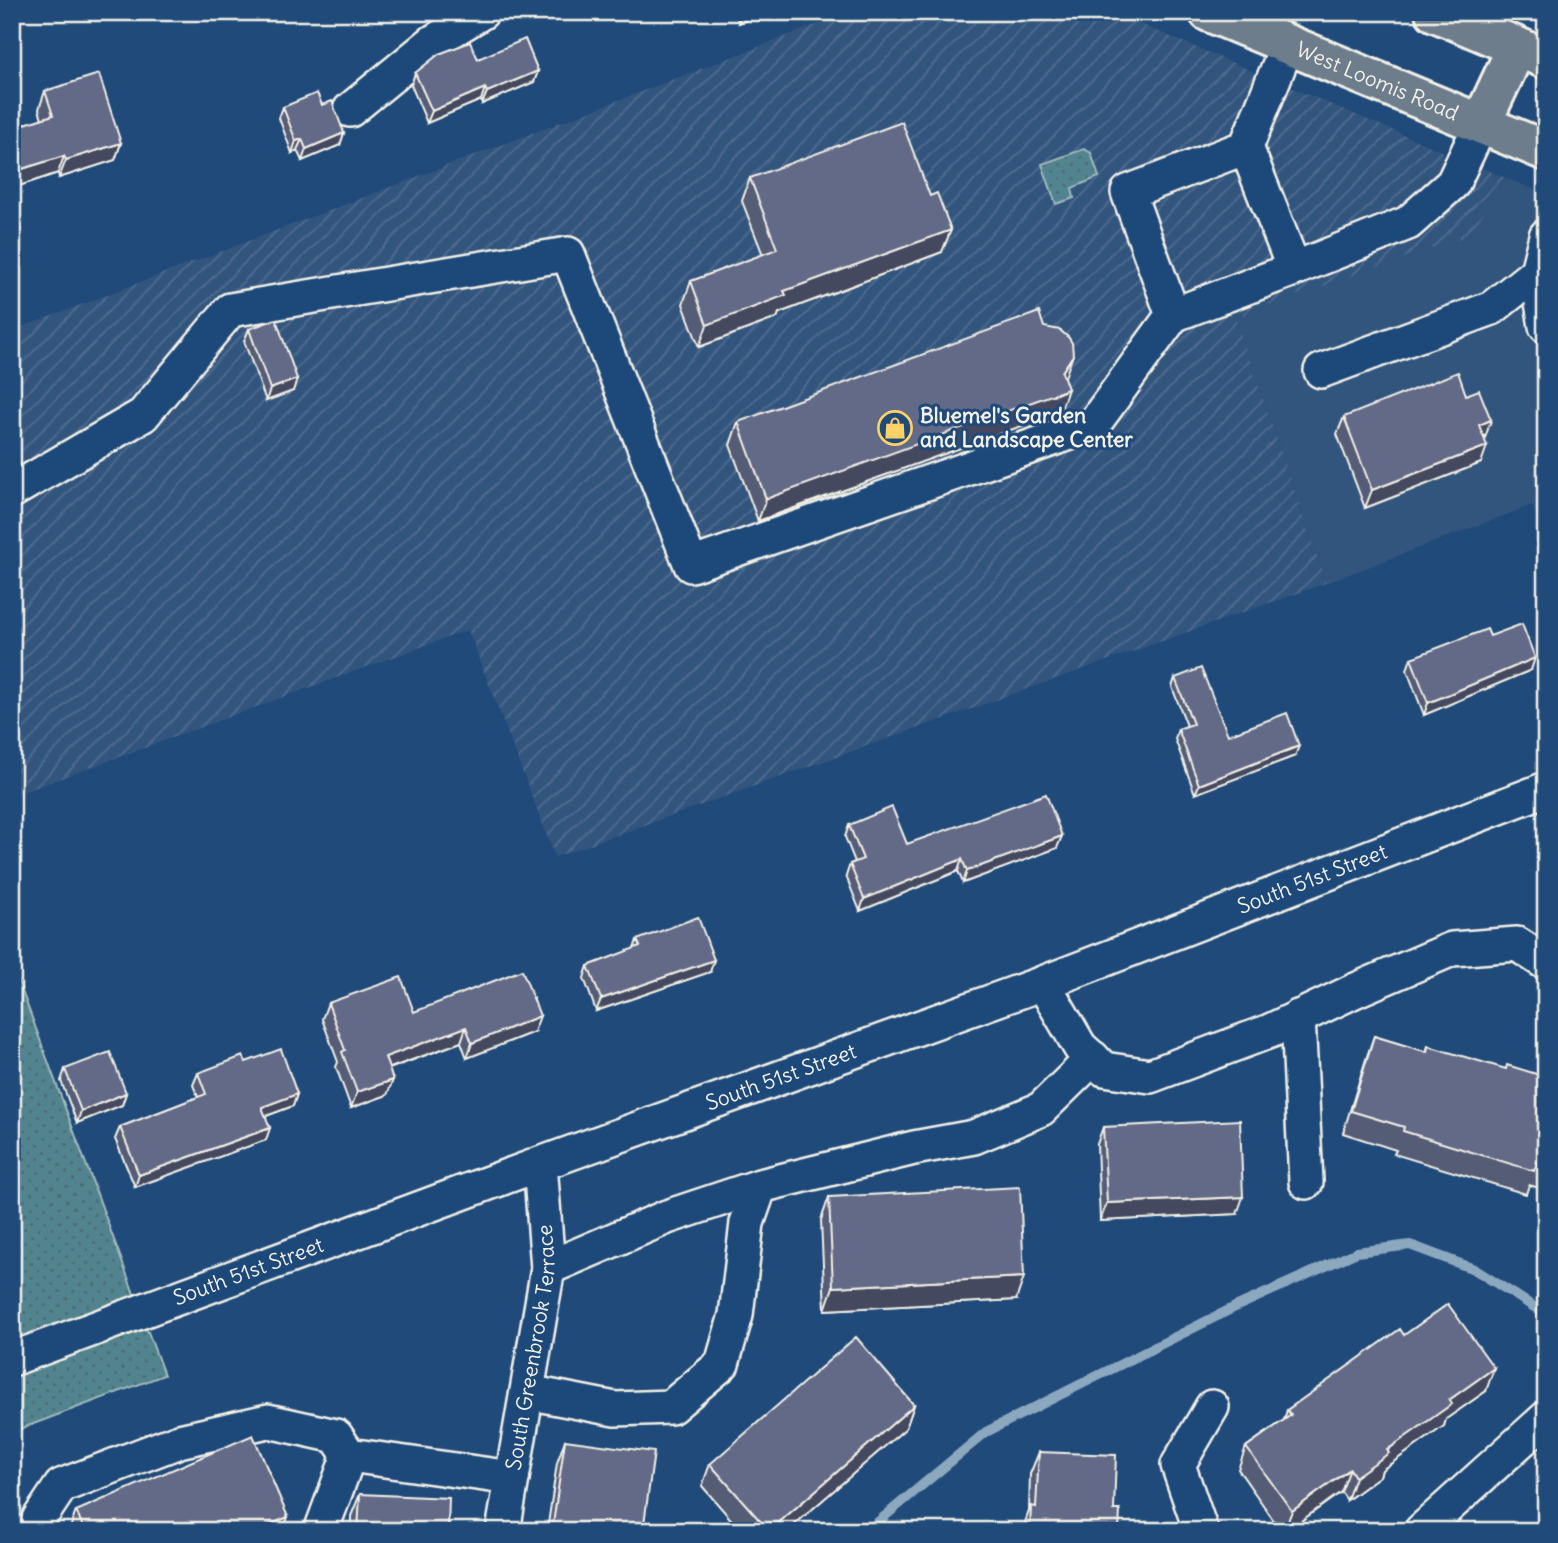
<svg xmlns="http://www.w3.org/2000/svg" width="1558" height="1543" viewBox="0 0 1558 1543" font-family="Delius,sans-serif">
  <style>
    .built { fill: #33547e }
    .industrial { fill: url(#industrial-furrows) }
    .park { fill: url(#park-dots); stroke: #a2babc; stroke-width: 2 }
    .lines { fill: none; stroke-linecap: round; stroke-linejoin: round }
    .stream { stroke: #8ca8bf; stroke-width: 10 }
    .minor-casing { stroke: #f4f1e8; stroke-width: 38 }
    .major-casing { stroke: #f4f1e8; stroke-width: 44 }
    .minor { stroke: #1f4a7a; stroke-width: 33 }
    .major { stroke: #6d7d8c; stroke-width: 38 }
    .wall { fill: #555b75; stroke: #f4f1e8; stroke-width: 2 }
    .shaded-wall { fill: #454a5f; stroke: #f4f1e8; stroke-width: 2 }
    .building { fill: #636a88; stroke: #f4f1e8; stroke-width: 2 }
    .labels { text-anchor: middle; stroke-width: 6; stroke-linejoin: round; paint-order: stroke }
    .street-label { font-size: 21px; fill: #f4f1e8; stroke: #1f4a7a }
    .poi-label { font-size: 21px; font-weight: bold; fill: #f4f1e8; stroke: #1f4a7a; text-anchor: start }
  </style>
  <defs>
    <pattern id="industrial-furrows" width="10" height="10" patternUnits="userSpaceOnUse" patternTransform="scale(1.75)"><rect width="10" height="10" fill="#33547e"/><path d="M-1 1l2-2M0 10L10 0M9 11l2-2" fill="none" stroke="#516d90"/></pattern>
    <pattern id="park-dots" width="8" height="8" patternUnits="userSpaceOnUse" patternTransform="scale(1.75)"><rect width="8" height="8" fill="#51848f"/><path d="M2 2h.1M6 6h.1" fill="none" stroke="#4e6c72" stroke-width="1.8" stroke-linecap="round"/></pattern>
  </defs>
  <rect width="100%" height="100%" fill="#1f4a7a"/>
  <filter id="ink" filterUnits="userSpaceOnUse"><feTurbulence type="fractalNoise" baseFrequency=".0143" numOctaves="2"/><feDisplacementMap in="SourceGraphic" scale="14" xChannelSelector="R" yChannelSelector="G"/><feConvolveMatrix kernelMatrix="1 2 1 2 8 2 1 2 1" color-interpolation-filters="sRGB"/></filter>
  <g filter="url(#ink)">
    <path class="built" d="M1514 12H1546V26Z
      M1506 178 1546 194V538L1532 505 1326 583 1235 317 1468 235Z"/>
    <path class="industrial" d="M850 12H1112L1506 178 1469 235 1235 317 1326 583 555 857 468 630 12 796V331Z"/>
    <path class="park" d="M1084 149 1091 153 1099 177 1072 188 1074 198 1056 204 1042 164Z
      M12 964 164 1375 12 1432Z"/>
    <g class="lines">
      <path class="stream" d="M867 1531 986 1432 1235 1307 1357 1252 1410 1245 1474 1269 1542 1312"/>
      <g class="minor-casing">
        <g id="minor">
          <path d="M1287 46 1246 147 1294 269 1408 223 1453 183 1481 124"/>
          <path d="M350 110 433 42 482 12"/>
          <path d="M1546 236 1537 272 1546 326"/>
          <path d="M1173 315 1294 269"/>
          <path d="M1321 371 1492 308 1537 272"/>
          <path d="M12 491 143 415 230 310 568 254 691 565 1093 425 1173 315 1128 192 1246 147"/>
          <path d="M1043 983 1080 1047 1104 1069 1150 1076 1270 1031 1356 990 1452 949 1517 944 1546 963"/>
          <path d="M1298 1017 1306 1182"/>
          <path d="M548 1268 667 1217 760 1186"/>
          <path id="s1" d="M12 1359 540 1164 1043 983 1546 789"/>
          <path d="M527 1392 615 1409 671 1407 722 1364 736 1315 747 1223 760 1186 914 1148 974 1137 1041 1109 1093 1058"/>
          <path d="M40 1531 39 1519 61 1486 179 1441 268 1421 336 1436 349 1455 512 1478"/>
          <path d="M321 1531 349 1455"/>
          <path id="s2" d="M503 1531 548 1268 540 1164"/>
          <path d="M1201 1531 1178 1465 1212 1407"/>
          <path d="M1421 1531 1546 1418"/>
        </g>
      </g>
      <g class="major-casing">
        <g id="major">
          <path id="s3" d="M1209 12 1546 151"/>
          <path d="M1435 12 1546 59"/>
          <path d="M1481 124 1517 47"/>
        </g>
      </g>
      <use href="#minor" class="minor"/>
      <use href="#major" class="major"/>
    </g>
    <path class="wall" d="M735 12H766L739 23Z
      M478 59 538 71 534 82 482 104 481 100 427 123 411 85 415 73Z
      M45 91 121 143 115 160 59 178 58 173 16 187 12 176V128L42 119 39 109Z
      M322 105 344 133 340 145 302 161 297 150 292 153 279 118 283 107Z
      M750 178 930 196 942 252 779 313 777 318 699 347 683 304 691 281 763 255 742 201Z
      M249 329 293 391 266 401 244 341Z
      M1064 379 1060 412 758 521 730 445 738 422Z
      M1466 395 1491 420 1484 438 1481 463 1365 508 1337 434 1344 417Z
      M1490 636 1531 670 1424 715 1407 670 1411 658Z
      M1175 678 1228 735 1295 756 1195 794 1175 739 1178 729 1187 726 1172 687Z
      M849 825 907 844 1057 848 963 883 958 871 860 911 846 876 850 864 855 862 845 837Z
      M637 940 710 972 596 1011 584 978 588 966 634 949Z
      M328 1003 414 1012 534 1032 467 1058 461 1042 389 1069 387 1095 351 1108 336 1067 338 1062 322 1019Z
      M1374 1036 1426 1052 1428 1046 1546 1086V1190L1529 1185 1526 1194 1394 1154 1396 1150 1343 1133 1366 1059Z
      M246 1062 297 1094 293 1106 266 1116V1140L135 1187 115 1139 120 1127 198 1097 193 1085 198 1073Z
      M65 1069 126 1093 122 1105 77 1123 61 1081Z
      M1103 1127 1237 1214 1100 1221 1097 1144Z
      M829 1197 1016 1300 825 1310 821 1220Z
      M1404 1335 1486 1391 1446 1419 1444 1426 1382 1470 1380 1476 1347 1500 1341 1492 1287 1531H1281L1238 1469 1246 1447 1284 1420 1287 1410Z
      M914 1405 906 1428 787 1531H741L702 1486 710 1464Z
      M565 1440 643 1531H547L557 1463Z
      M1039 1452 1114 1510 1119 1531H1022L1029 1511 1030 1474Z
      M360 1494 448 1531H351V1516Z
      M76 1511 283 1531H69Z"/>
    <path class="shaded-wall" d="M742 12H766L739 23Z
      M538 71 534 82 482 104 487 92Z
      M485 88 481 100 427 123 432 111Z
      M344 133 340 145 302 161 306 149Z
      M302 139 297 150 292 153 296 141Z
      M121 143 115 160 59 178 66 160Z
      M64 156 58 173 16 187 22 169Z
      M951 230 942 252 779 313 777 318 699 347 707 325 784 291Z
      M1073 355 1065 377 1054 395 1068 389 1060 412 758 521 766 499 1062 372Z
      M297 379 293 391 266 401 270 389Z
      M1491 420 1485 438 1473 442 1479 425Z
      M1487 446 1481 463 1365 508 1372 490Z
      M1535 658 1531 670 1424 715 1428 703Z
      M1299 746 1295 756 1195 794 1199 785Z
      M1062 836 1057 848 963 883 967 871Z
      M962 859 958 871 860 911 864 899Z
      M714 960 710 972 596 1011 601 999Z
      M540 1016 534 1032 467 1058 472 1043Z
      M466 1027 461 1042 379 1072 385 1057Z
      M393 1080 387 1095 351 1108 357 1092Z
      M126 1093 122 1105 77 1123 81 1111Z
      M297 1094 293 1106 258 1119 262 1107Z
      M270 1128 266 1140 135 1187 139 1175Z
      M1243 1197 1237 1214 1100 1221 1107 1203Z
      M1024 1277 1016 1300 825 1310 833 1287Z
      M1494 1368 1486 1391 1446 1419 1444 1426 1382 1470 1380 1476 1347 1500 1355 1477 1449 1400Z
      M914 1405 906 1428 787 1531H769Z
      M1350 1469 1341 1492 1287 1531H1284L1292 1511Z
      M288 1517 283 1531H255Z"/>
    <path class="building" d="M525 39 538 71 487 92 485 88 432 111 415 73 439 54 470 42 478 59Z
      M99 74 121 143 66 160 64 156 22 169 12 138V128L53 115 45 91Z
      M317 93 322 105 332 101 344 133 306 149 302 139 296 141 283 107Z
      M902 122 930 196 937 193 951 230 784 291 786 295 707 325 691 281 777 249 750 178Z
      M1039 312 1044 327 1060 330 1069 338 1072 343 1073 355 1062 372 1068 389 766 499 738 422Z
      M276 319 297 379 270 389 249 329Z
      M1458 372 1466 395 1479 390 1491 420 1479 425 1487 446 1372 490 1344 417Z
      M1522 624 1535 658 1428 703 1411 658 1487 629 1490 636Z
      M1201 668 1228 735 1287 713 1299 746 1199 785 1178 729 1193 724 1175 678Z
      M1046 794 1062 836 967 871 962 859 864 899 850 864 863 859 849 825 892 807 907 844Z
      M698 917 714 960 601 999 588 966 640 946 637 940Z
      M522 970 540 1016 472 1043 466 1027 385 1057 393 1080 357 1092 342 1052 345 1050 328 1003 401 977 414 1012Z
      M1374 1036 1427 1052 1428 1046 1506 1069 1507 1065 1546 1077 1543 1085 1546 1086V1165L1537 1163 1534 1171 1403 1131 1404 1127 1351 1111Z
      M281 1049 297 1094 262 1107 270 1128 139 1175 120 1127 206 1094 198 1073 243 1056 246 1062Z
      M110 1052 126 1093 81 1111 65 1069Z
      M1240 1120 1243 1197 1107 1203 1103 1127Z
      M1020 1187 1024 1277 833 1287 829 1197Z
      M1448 1304 1494 1368 1449 1400 1452 1404 1387 1450 1389 1453 1355 1477 1350 1469 1292 1511 1246 1447 1291 1415 1287 1410 1400 1329 1404 1335Z
      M856 1337 914 1405 769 1531 710 1464Z
      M253 1435 288 1517 255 1531H85L76 1511Z
      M565 1440 654 1452 643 1531H552Z
      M1039 1452 1116 1455 1114 1510H1120L1119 1531H1030L1031 1506 1036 1507Z
      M360 1494 449 1498 448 1531H358Z"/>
  </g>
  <defs>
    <g id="shop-ring" transform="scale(1.75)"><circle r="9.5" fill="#1f4a7a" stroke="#ffd166" stroke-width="1.5"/><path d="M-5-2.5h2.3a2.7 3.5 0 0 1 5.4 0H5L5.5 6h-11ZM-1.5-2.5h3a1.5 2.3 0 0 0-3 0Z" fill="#ffd166"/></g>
  </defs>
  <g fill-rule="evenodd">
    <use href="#shop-ring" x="895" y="428"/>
  </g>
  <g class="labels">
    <g class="street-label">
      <text dy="7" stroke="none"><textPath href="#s3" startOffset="182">West Loomis Road</textPath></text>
      <text dy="7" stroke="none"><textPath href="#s1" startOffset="1386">South 51st Street</textPath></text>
      <text dy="7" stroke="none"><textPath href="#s1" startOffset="819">South 51st Street</textPath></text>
      <text dy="7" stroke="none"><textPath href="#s1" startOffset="252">South 51st Street</textPath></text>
      <text dy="7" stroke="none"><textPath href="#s2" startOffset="186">South Greenbrook Terrace</textPath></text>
    </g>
    <g class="poi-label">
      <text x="920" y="423">Bluemel's Garden<tspan x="920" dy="24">and Landscape Center</tspan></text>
    </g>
  </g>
  <rect width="1558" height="1543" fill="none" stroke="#1f4a7a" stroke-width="42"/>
  <rect x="21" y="21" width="1516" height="1501" fill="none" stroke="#f4f1e8" stroke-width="2.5" filter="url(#ink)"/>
</svg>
